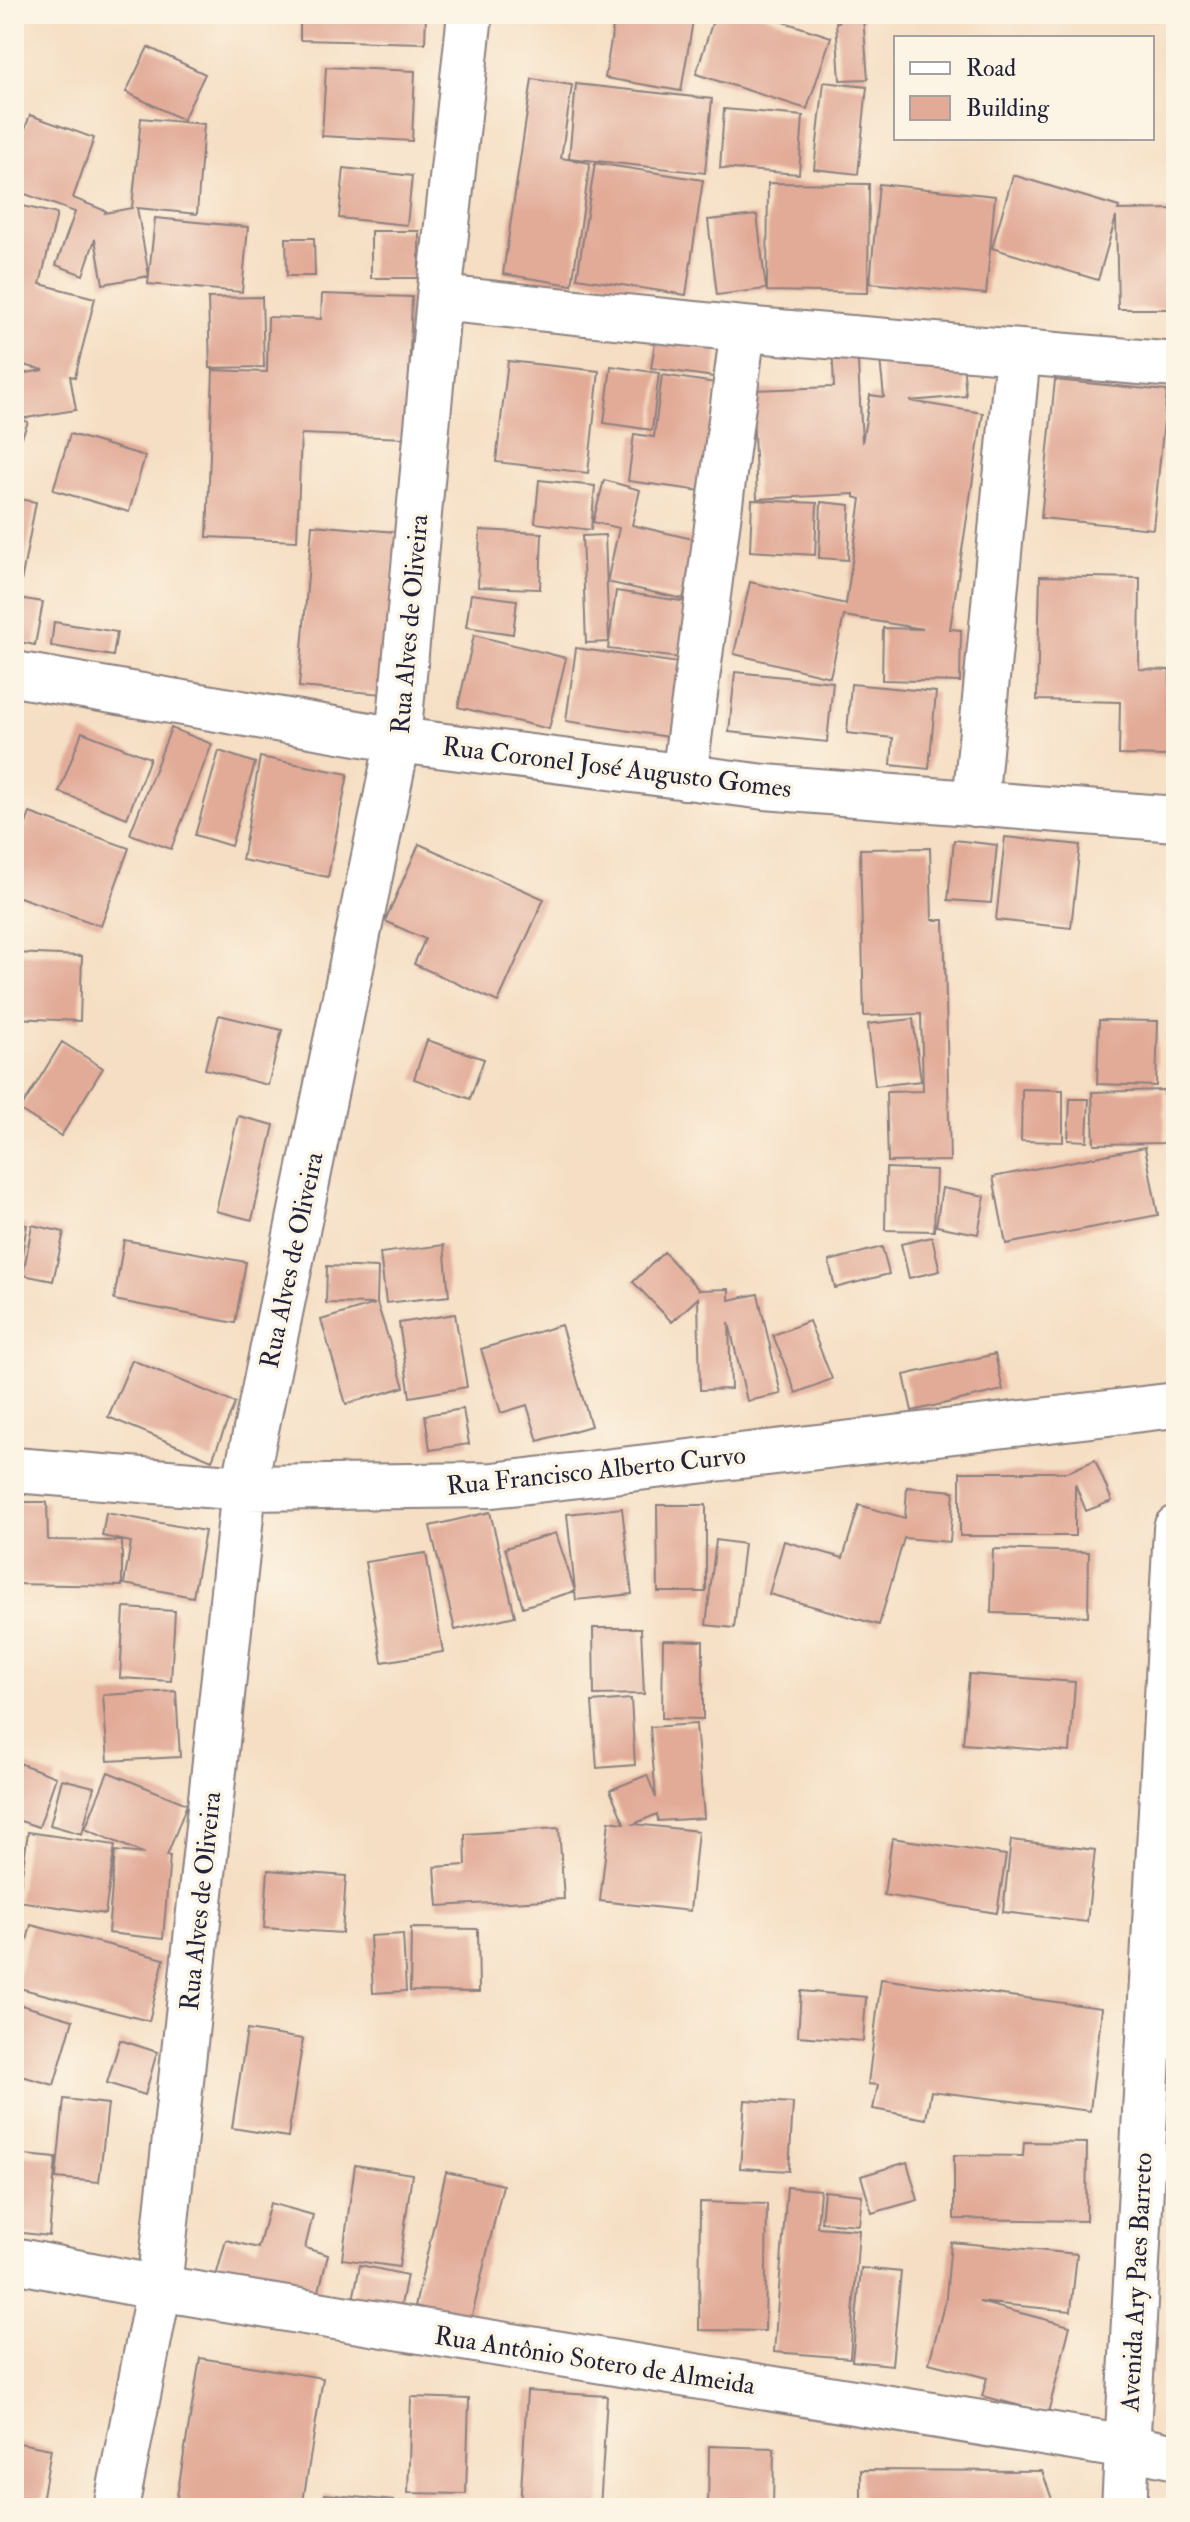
<svg xmlns="http://www.w3.org/2000/svg" width="1190" height="2522" viewBox="0 0 1190 2522" font-family="'IM FELL Double Pica',serif">
  <style>
    .building { fill: #e2ab98 }
    .lines { fill: none; stroke-linecap: round; stroke-linejoin: round }
    .minor-casing { stroke: #8c807f; stroke-width: 48 }
    .minor { stroke: #fff; stroke-width: 44 }
    .labels { text-anchor: middle; stroke-width: 7; stroke-linejoin: round; paint-order: stroke }
    .street-label { font-size: 26px; fill: #22223b; stroke: #fcf5e5 }
  </style>
  <rect width="100%" height="100%" fill="#fcf5e5"/>
  <filter id="ink" filterUnits="userSpaceOnUse"><feTurbulence type="fractalNoise" baseFrequency=".0125" numOctaves="2"/><feDisplacementMap in="SourceGraphic" scale="16" xChannelSelector="R" yChannelSelector="G"/><feConvolveMatrix kernelMatrix="1 2 1 2 8 2 1 2 1" color-interpolation-filters="sRGB"/></filter>
  <filter id="wash" filterUnits="userSpaceOnUse"><feTurbulence type="fractalNoise" baseFrequency=".006" numOctaves="4" result="noise"/><feDisplacementMap in="SourceGraphic" scale="32" xChannelSelector="R" yChannelSelector="G"/><feGaussianBlur stdDeviation="1.8" result="paint"/><feColorMatrix in="noise" values="0 0 0 0 0 0 0 0 0 0 0 0 0 0 0 0 0 1.4 0 .05"/><feComposite in="paint" operator="in"/></filter>
  <g filter="url(#wash)">
    <rect width="100%" height="100%" fill="#f5dec3"/>
    <g id="blocks">
      <path class="building" d="M300 14H426L425 43 300 40Z
        M615 14 694 15 681 91 605 78Z
        M715 14H759L831 37 807 109 696 74Z
        M839 14H875V16L863 17 868 79 840 80 836 22H839Z
        M1094 14H1176V21L1094 17Z
        M148 47 205 74 183 120 126 92Z
        M326 67 415 71 412 141 322 136Z
        M532 79 572 85 561 158 590 163 572 285 503 274Z
        M824 82 867 87 858 174 814 169Z
        M576 84 712 99 705 173 569 158Z
        M724 109 803 116 799 174 720 168Z
        M30 115 94 138 73 198 106 211 105 213 132 208 141 118 204 124 197 214 137 208 149 276 103 284 95 239 83 275 56 265 75 212 14 190V159Z
        M595 163 703 180 686 295 577 278Z
        M344 168 412 176 407 225 339 218Z
        M1013 175 1119 207 1118 210 1176 209V309H1118L1116 217 1098 280 992 248Z
        M768 183 869 184 868 293 767 291Z
        M879 184 995 196 986 294 870 283Z
        M14 204 57 214 40 284 95 298 75 377 70 376 76 410 20 419 28 422 14 457V375L44 370 14 363Z
        M757 215 766 289 717 295 708 220Z
        M155 218 248 227 242 292 148 284Z
        M371 231H419V278H371Z
        M286 238H314L315 276H287Z
        M322 294 412 297 407 438 301 434 297 541 207 537 213 370 267 372 268 317 321 319Z
        M262 297 264 367 210 368 208 298Z
        M656 336 718 345 714 377 651 368Z
        M857 342 862 443 870 395 884 397 880 359 962 351 966 396 910 401 983 413 950 629 961 630 960 682 882 680 883 628 923 629 844 616 830 677 734 654 750 582 846 604 861 499 854 497V494L757 499 752 390 834 387 832 343Z
        M508 361 599 371 588 473 496 462Z
        M611 366 659 373 652 430 604 423Z
        M662 375 716 383 702 491 628 481 634 434 654 437Z
        M1055 380 1167 391 1153 529 1041 518Z
        M70 434 145 456 129 512 53 490Z
        M539 480 595 486 591 530 535 523Z
        M604 480 640 490 632 525 697 540 683 599 607 582 619 528 593 522Z
        M14 498 36 502 18 598 43 602 35 645 14 641Z
        M752 500 817 503 815 555 750 551Z
        M821 502 850 505 848 560 819 558Z
        M312 525 396 532 384 694 299 687Z
        M480 530 542 533 540 589 478 587Z
        M605 535 609 642 586 643 582 536Z
        M1040 576 1140 578 1139 669 1170 670 1169 756 1119 755 1120 702 1037 700Z
        M616 591 694 603 687 659 608 649Z
        M471 594 517 600 513 634 466 627Z
        M54 622 117 632 113 656 51 646Z
        M474 635 566 658 549 729 458 707Z
        M576 648 685 664 675 738 566 721Z
        M735 672 833 682 827 742 729 732Z
        M851 684 936 692 929 769 891 765 893 738 847 733Z
        M171 728 212 744 171 849 130 834Z
        M82 732 150 758 127 818 59 792Z
        M219 751 255 763 231 846 195 835Z
        M260 757 348 774 328 877 242 860Z
        M30 813 129 848 101 926 14 895V825L24 829Z
        M1005 837 1080 845 1071 928 996 920Z
        M954 840 997 845 991 903 948 900Z
        M419 844 544 899 498 1002 414 964 425 939 385 921Z
        M930 848 932 920H944L950 1161 888 1162 886 1092 923 1091 921 1014 864 1016 860 849Z
        M14 953 82 956 80 1021 14 1018Z
        M219 1015 282 1030 268 1085 205 1069Z
        M913 1019 921 1081 875 1086 868 1024Z
        M1099 1020 1158 1021 1156 1086 1097 1084Z
        M427 1040 484 1059 470 1099 414 1079Z
        M62 1042 103 1068 61 1136 20 1110Z
        M1022 1089 1063 1090V1142L1021 1141Z
        M1164 1090 1165 1143 1094 1144 1092 1092Z
        M1070 1099H1089L1087 1141 1068 1140Z
        M238 1116 274 1125 252 1220 216 1211Z
        M1145 1147 1158 1215 1006 1244 993 1177Z
        M886 1168 936 1170 934 1231 885 1230Z
        M942 1188 985 1196 978 1234 936 1226Z
        M14 1223 27 1225 20 1266 14 1265Z
        M32 1225 64 1232 53 1281 23 1275Z
        M932 1237 940 1271 909 1278 901 1244Z
        M124 1240 246 1262 235 1323 114 1300Z
        M444 1245 449 1296 386 1303 380 1253Z
        M882 1247 889 1274 835 1288 829 1261Z
        M664 1252 699 1290 729 1289V1300L758 1294 781 1394 747 1401 729 1323 731 1389 700 1390 698 1298 672 1322 633 1282Z
        M327 1266 378 1268 377 1303 404 1387 346 1404 321 1320 375 1304 326 1303Z
        M455 1314 467 1387 410 1397 399 1323Z
        M809 1321 832 1379 796 1393 773 1335Z
        M561 1325 591 1426 538 1441 527 1405 501 1413 481 1349Z
        M995 1354 1003 1390 912 1411 904 1375Z
        M132 1360 235 1403 212 1460 108 1417Z
        M463 1409 469 1444 430 1450 425 1415Z
        M1095 1460 1112 1501 1086 1511 1075 1484V1536H960V1472H1068Z
        M907 1487 954 1491 950 1542 904 1538 879 1625 769 1594 784 1541 843 1558 859 1505 905 1518Z
        M14 1502H47L48 1540 122 1541V1586L14 1584Z
        M657 1505H706V1592H658Z
        M622 1508 632 1594 576 1600 567 1514Z
        M490 1512 515 1616 455 1630 430 1526Z
        M106 1513 205 1531 193 1597 124 1584 131 1542 102 1536Z
        M556 1533 575 1591 523 1607 505 1548Z
        M716 1540 744 1544 734 1628 706 1625Z
        M993 1549 1089 1552 1088 1616 991 1613Z
        M426 1553 443 1652 382 1662 365 1562Z
        M124 1608 175 1611 171 1681 120 1678Z
        M593 1628H641L644 1694 594 1695Z
        M663 1640 703 1641V1719L662 1718Z
        M969 1674 1075 1682 1070 1752 963 1744Z
        M176 1691 180 1757 108 1761 103 1695Z
        M631 1699 635 1765 597 1768 592 1702Z
        M696 1724 704 1818 658 1821 657 1814 634 1824 698 1831 690 1911 600 1901 609 1821 624 1823 610 1790 647 1775 656 1798 650 1727Z
        M19 1763 56 1777 39 1827 14 1819V1777Z
        M108 1772 187 1804 167 1856H170L163 1939 108 1933 115 1851 145 1854 85 1829Z
        M62 1779 94 1787 82 1834 50 1825Z
        M559 1828 564 1899 438 1906 435 1867 466 1865 465 1834Z
        M28 1832 115 1845 105 1914 18 1901Z
        M892 1838 1006 1855 997 1913 884 1895Z
        M1011 1840 1095 1850 1087 1922 1003 1912Z
        M268 1870 346 1876 342 1933 264 1928Z
        M31 1925 164 1959 149 2021 15 1987Z
        M411 1928 478 1929 479 1992 410 1991Z
        M403 1934 406 1991 373 1993 370 1936Z
        M881 1979 1102 2008 1090 2111 931 2091 926 2119 873 2109 878 2085 868 2084Z
        M801 1991 866 1997 863 2041 798 2036Z
        M14 2003 73 2020 54 2085 14 2074Z
        M247 2030 303 2039 288 2137 232 2128Z
        M120 2040 157 2052 145 2095 107 2083Z
        M64 2099 108 2104 99 2182 56 2178Z
        M745 2100 793 2103 789 2171 740 2168Z
        M1024 2142 1087 2143 1086 2221 954 2219V2155L1023 2156Z
        M14 2154 56 2158 49 2236 14 2232Z
        M907 2162 918 2200 872 2213 861 2176Z
        M355 2165 412 2174 399 2267 342 2259Z
        M446 2172 503 2185 471 2320 415 2306Z
        M787 2187 820 2190 817 2227 859 2230 850 2358 774 2352Z
        M824 2191 862 2195 859 2225 821 2222Z
        M700 2202 767 2204 765 2331 699 2330Z
        M270 2203 313 2215 305 2248 328 2255 315 2307 215 2280 226 2240 258 2248Z
        M951 2242 1077 2254 1071 2311 979 2302 1070 2326 1048 2413 982 2396 987 2378 929 2363 946 2297Z
        M360 2265 407 2275 400 2310 353 2300Z
        M861 2268 901 2272 892 2365 852 2361Z
        M200 2358 323 2378 302 2508H175Z
        M527 2391 607 2396 600 2508H520Z
        M411 2397 469 2399 466 2494 408 2493Z
        M14 2442 51 2449 41 2508H14Z
        M709 2446 774 2448 773 2508H708Z
        M861 2470 1042 2471 1055 2508H861Z
        M325 2494 394 2501V2508H324Z"/>
    </g>
  </g>
  <g filter="url(#ink)">
    <use href="#blocks" fill-opacity="0" stroke="#8c807f" stroke-width="2"/>
    <g class="lines">
      <g class="minor-casing">
        <path id="minor" d="M439 298 743 329 1176 365
          M14 674 398 740 765 787 1176 819
          M684 777 743 329
          M975 804 1018 353
          M14 1470 244 1488 493 1485 1176 1405
          M14 2260 159 2288 1127 2447 1176 2457
          M116 2508 159 2288 244 1488 398 740 439 298 470 14
          M1124 2508 1176 1528"/>
      </g>
      <use href="#minor" class="minor"/>
    </g>
  </g>
  <g class="labels">
    <g class="street-label">
      <text transform="translate(409 624) rotate(-85)" y="9">Rua Alves de Oliveira</text>
      <text transform="translate(617 767) rotate(7)" y="9">Rua Coronel José Augusto Gomes</text>
      <text transform="translate(291 1260) rotate(-78)" y="9">Rua Alves de Oliveira</text>
      <text transform="translate(596 1470) rotate(-6)" y="9">Rua Francisco Alberto Curvo</text>
      <text transform="translate(200 1901) rotate(-84)" y="9">Rua Alves de Oliveira</text>
      <text transform="translate(1136 2282) rotate(-87)" y="9">Avenida Ary Paes Barreto</text>
      <text transform="translate(595 2360) rotate(9)" y="9">Rua Antônio Sotero de Almeida</text>
    </g>
  </g>
  <rect width="1190" height="2522" fill="none" stroke="#fcf5e5" stroke-width="48"/>
  <rect x="894" y="36" width="260" height="104" fill="#fcf5e5" stroke="#a5a1a1" stroke-width="2"/>
  <rect x="910" y="62" width="40" height="12" fill="#ffffff" stroke="#a5a1a1" stroke-width="2"/>
  <text x="966" y="76" font-size="24" fill="#22223b">Road</text>
  <rect x="910" y="96" width="40" height="24" fill="#e2ab98" stroke="#a5a1a1" stroke-width="2"/>
  <text x="966" y="116" font-size="24" fill="#22223b">Building</text>
</svg>
